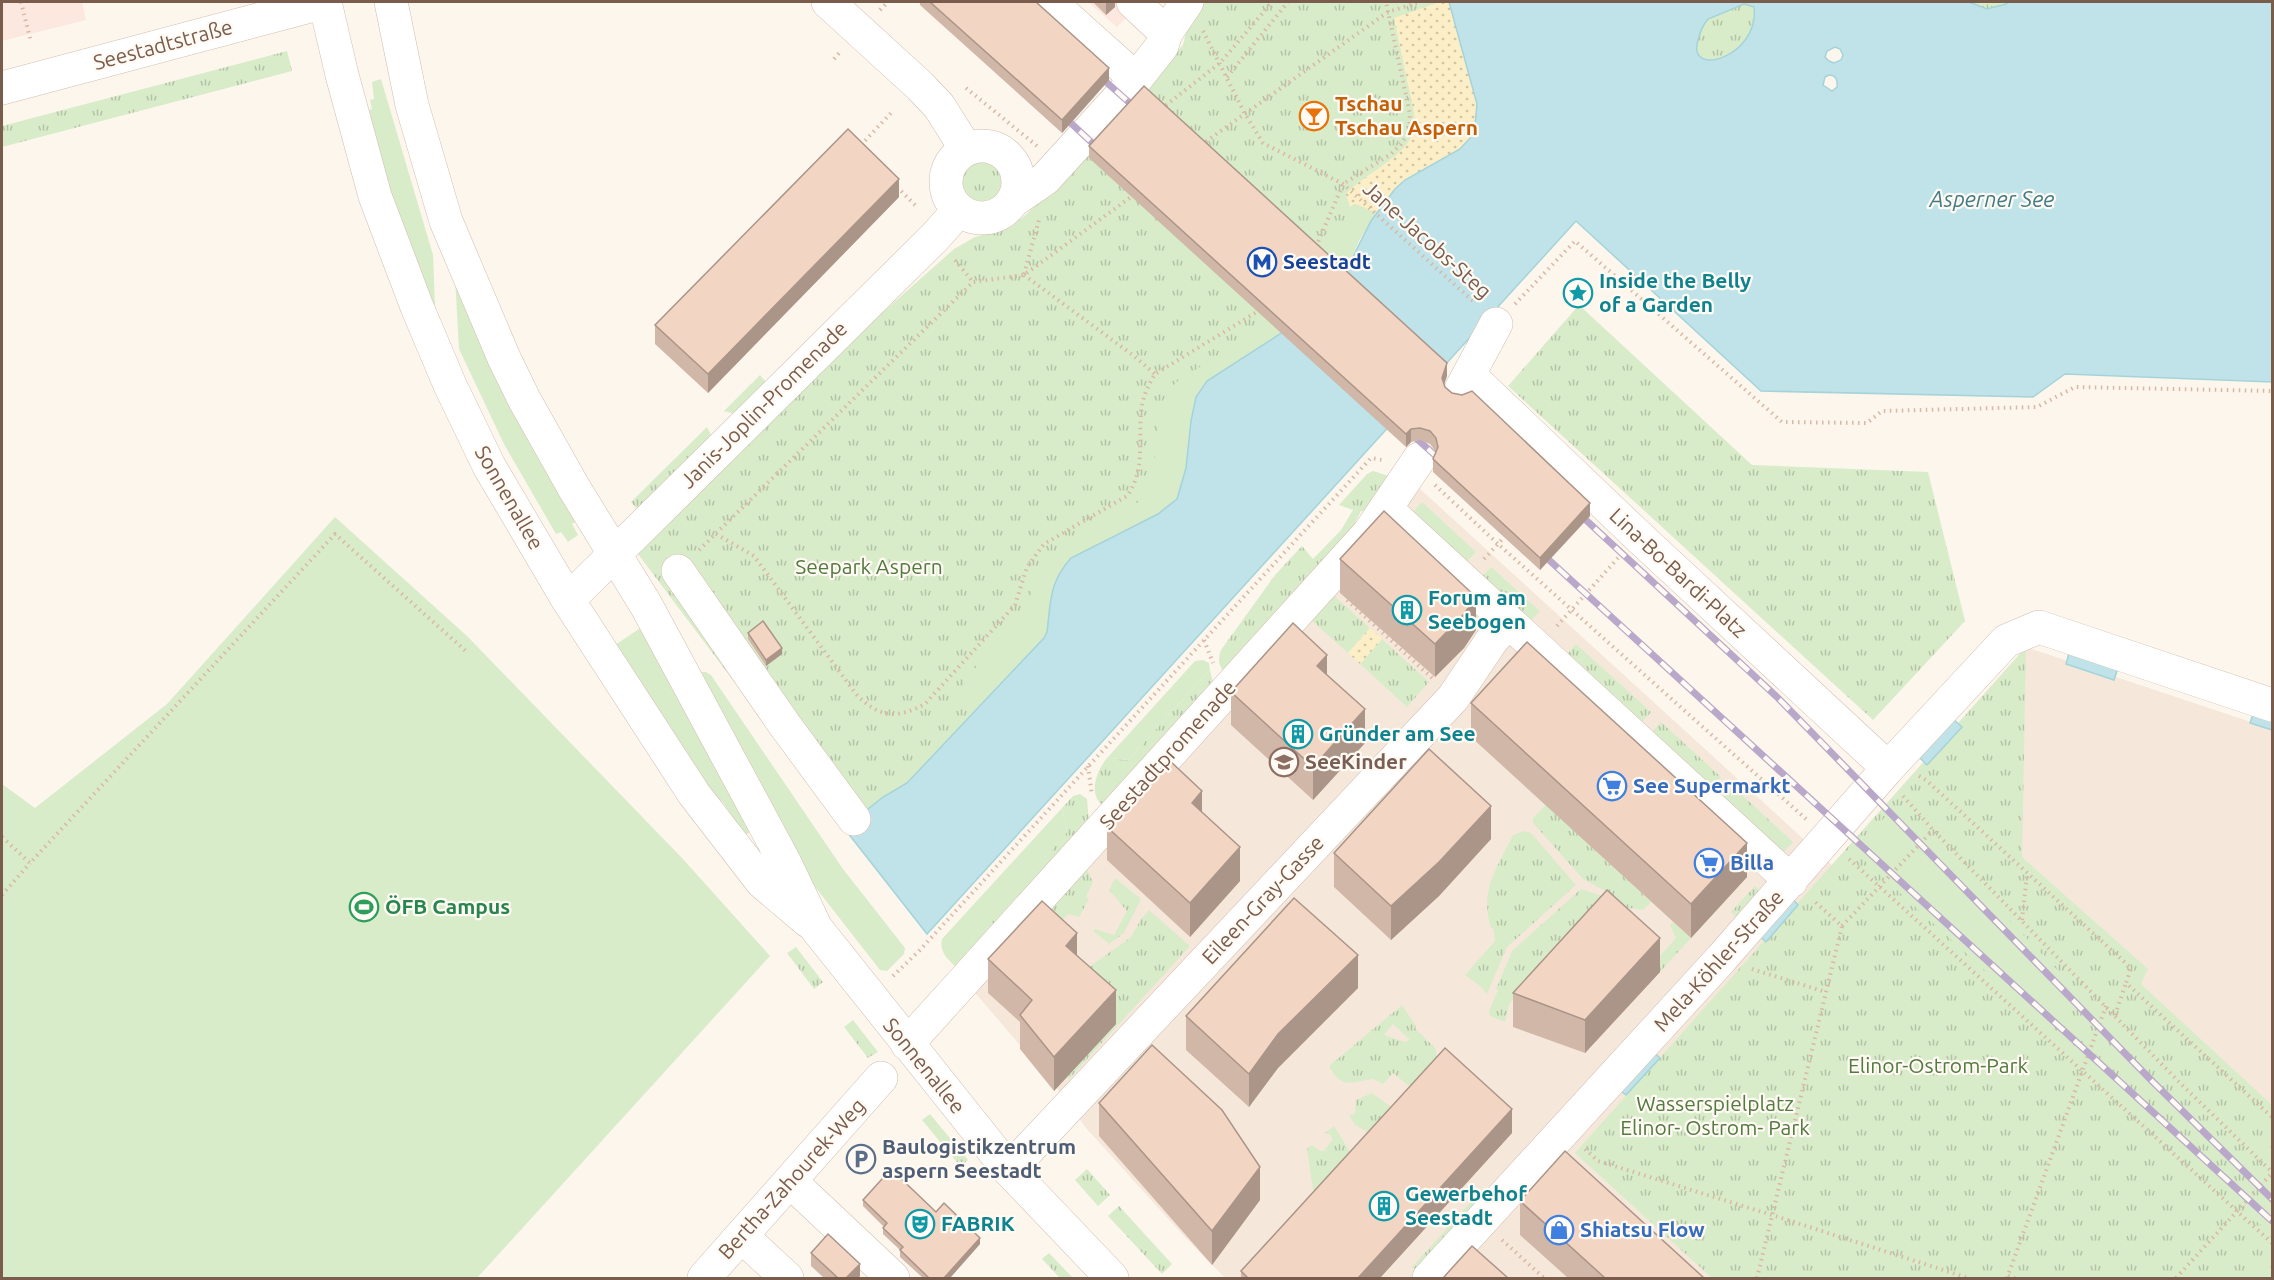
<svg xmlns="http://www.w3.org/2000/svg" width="2274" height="1280" viewBox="0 0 2274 1280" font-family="Ubuntu,sans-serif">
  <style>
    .residential { fill: #f5e8da }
    .commercial { fill: #fde8e0 }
    .grass { fill: url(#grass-tufts); fill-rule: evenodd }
    .sand { fill: url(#sand-dots) }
    .garden { fill: #d8ecc9 }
    .water { fill: #bfe3e8; stroke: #a5d3da; stroke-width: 1.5; fill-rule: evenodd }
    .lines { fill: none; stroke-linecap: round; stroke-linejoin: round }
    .minor-casing { stroke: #d1beb0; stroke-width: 34 }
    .path { stroke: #d9b8a5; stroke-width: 4; stroke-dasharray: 1.5 4.5; stroke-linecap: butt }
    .minor { stroke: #fff; stroke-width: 33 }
    .rail-casing { stroke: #b9a8c9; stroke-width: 7 }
    .rail { stroke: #fffaf3; stroke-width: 4.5; stroke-dasharray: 14; stroke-linecap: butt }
    .wall { fill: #d1b7a8 }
    .shaded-wall { fill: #aa9588 }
    .building { fill: #f3d5c3; stroke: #aa9588; stroke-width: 1.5 }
    .labels { text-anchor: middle; stroke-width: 4.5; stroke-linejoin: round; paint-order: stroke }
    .street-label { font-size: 21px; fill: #7a5c4d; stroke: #fffaf3 }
    .food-label { font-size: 21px; font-weight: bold; fill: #c56008; stroke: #fffaf3; text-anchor: start }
    .transit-label { font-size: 21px; font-weight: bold; fill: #164399; stroke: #fffaf3; text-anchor: start }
    .culture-label { font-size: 21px; font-weight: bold; fill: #0d838f; stroke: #fffaf3; text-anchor: start }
    .park-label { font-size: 21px; fill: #537a41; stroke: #fffaf3 }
    .education-label { font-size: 21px; font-weight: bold; fill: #785e54; stroke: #fffaf3; text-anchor: start }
    .shop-label { font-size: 21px; font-weight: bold; fill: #366cbe; stroke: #fffaf3; text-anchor: start }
    .leisure-label { font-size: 21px; font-weight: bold; fill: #27864d; stroke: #fffaf3; text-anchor: start }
    .service-label { font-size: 21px; font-weight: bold; fill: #4e5e75; stroke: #fffaf3; text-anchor: start }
    .water-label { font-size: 22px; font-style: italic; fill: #437c86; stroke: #fffaf3 }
  </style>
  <defs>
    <pattern id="grass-tufts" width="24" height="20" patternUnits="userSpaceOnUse" patternTransform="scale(1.5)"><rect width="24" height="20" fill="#d8ecc9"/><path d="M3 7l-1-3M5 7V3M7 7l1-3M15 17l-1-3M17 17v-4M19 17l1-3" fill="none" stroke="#b4c2a5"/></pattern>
    <pattern id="sand-dots" width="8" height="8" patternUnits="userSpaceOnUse" patternTransform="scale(1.5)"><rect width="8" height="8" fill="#fcefc7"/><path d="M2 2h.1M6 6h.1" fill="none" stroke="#d1c5a4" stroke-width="1.8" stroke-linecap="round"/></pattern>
  </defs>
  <rect width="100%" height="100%" fill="#fdf6ec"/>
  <path class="residential" d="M1418 487 1832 865 2026 647 2272 729V1278H1225L1181 1233 1086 1128 1056 1087 970 987Z"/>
  <path class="commercial" d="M2 2H82L86 20 2 41Z
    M1088 2H1142L1117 27Z"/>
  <path class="grass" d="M1204 2H1449L1461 47 1475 125 1395 189 1186 468 1107 539 1044 638 907 783 883 797 844 828 635 550 827 362 954 249 975 237 1011 227 1029 212 1183 45 1190 15Z
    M1969 2H2008L2006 4 1986 9Z
    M1744 4 1754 6C1755 18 1751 37 1743 46 1730 58 1688 73 1698 40 1700 32 1703 25 1708 19Z
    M287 51 292 71 2 147V126Z
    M958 182a22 22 0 1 1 44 0a22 22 0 1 1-44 0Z
    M1579 305 1752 465 1928 472 1965 621 1873 720 1508 386Z
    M760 375 766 382 735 414 724 411Z
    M707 427 712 437 640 507 636 508 631 502Z
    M1373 471 1389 476 1370 513 1361 511 1347 539 1318 565 1322 572 1225 672C1218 667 1218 657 1221 650L1275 575 1302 546 1313 559 1341 530 1353 510 1339 505 1367 474Z
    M1422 502 1476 552 1458 571 1404 522Z
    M1491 567 1540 611 1522 630 1473 586Z
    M1332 594 1370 628 1348 653 1310 619Z
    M1382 639 1429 682 1407 707 1360 664Z
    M1576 644 1651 712 1633 732 1559 664Z
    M2026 647 2022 857 2148 969 2141 984 2272 1105V1278H1712L1575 1153Z
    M1210 670 1213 683 1102 805C1088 793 1097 770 1107 758L1128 760Z
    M1661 722 1721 777 1704 796 1644 741Z
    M1733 787 1793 842 1775 861 1715 807Z
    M1080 794 1087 799 1089 822 988 937 985 924 1065 835 1067 830 1062 808 1073 796Z
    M1546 805 1651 902 1643 910 1622 907 1611 894 1583 879 1533 823V818Z
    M1524 831 1531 833 1576 885 1507 947 1487 994 1480 986 1465 975 1495 941 1493 928H1491C1479 891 1497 868 1513 835Z
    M1084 864 1093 882 1086 897 1089 899 1079 917 1069 914 1055 925 1030 924Z
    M1115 878 1141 899 1124 933 1109 944 1093 931 1095 929 1114 935 1127 911 1109 890Z
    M1755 886 1766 896 1742 923 1731 912Z
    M1581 889 1605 897 1595 920 1546 954 1509 1005 1505 1022 1490 1016 1489 1011 1498 990 1496 989 1512 951Z
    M1149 910 1190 946 1069 1079 1066 1077 1085 970 1131 937 1141 919Z
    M1673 922 1691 938 1660 972 1659 957 1676 938 1670 925Z
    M796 947 823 982 814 989 787 953Z
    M1402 1005 1416 1026 1415 1028 1436 1049 1437 1064 1414 1090 1393 1073 1383 1084 1373 1079C1352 1082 1341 1090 1329 1066ZM1393 1024 1410 1040 1405 1042 1384 1035Z
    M853 1020 878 1052 868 1058 844 1027Z
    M1372 1093 1394 1109 1369 1133 1355 1125 1349 1115 1355 1114 1356 1100Z
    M930 1114 968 1160 960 1166 922 1120Z
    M1334 1126 1352 1155 1315 1192 1313 1190 1307 1149 1312 1145 1321 1151H1324L1332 1140 1331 1135 1325 1133Z
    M1087 1169 1110 1195 1098 1206 1075 1180Z
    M1479 1193 1486 1199 1419 1272 1412 1267Z
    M1119 1206 1172 1264 1162 1274 1108 1216Z
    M1049 1253 1073 1278H1060L1042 1259Z"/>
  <path class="sand" d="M1440 2H1449L1477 104 1475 125 1470 138 1460 149 1428 166 1395 189 1377 213 1355 204 1350 207 1346 194C1364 174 1400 160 1411 137 1415 130 1414 121 1414 113L1394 18Z
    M1370 628 1382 639 1360 664 1348 653Z"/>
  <path class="garden" d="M381 79 433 255 436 330 417 284 368 118 371 117 369 110 372 109 370 100 374 99 372 82Z
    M1355 204 1377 213 1360 239 1339 284 1317 310 1207 381 1196 397 1191 421 1186 468 1177 499 1158 514 1107 539 1044 638 971 714 966 709 962 697 965 679 1020 621 1027 607 1037 571 1044 558 1136 504 1148 493 1152 482 1160 409 1167 391 1178 381 1313 294 1350 207Z
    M455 277 578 520 572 524 578 535 568 542 561 532 556 534 504 444 459 349Z
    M335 517 467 636 682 858 770 956 477 1278H2V784L35 808 167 704Z
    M645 625 754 829 743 837 728 817 730 813 723 802 714 796 612 647Z
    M1203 660 1209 663 1210 670 1128 760 1107 758 1195 661Z
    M698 672H706L711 675 843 869 905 948 904 954 887 971 880 970 809 879Z
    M1896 805 2080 993 2048 1028 1854 851Z
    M1062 808 1067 830 1065 835 986 924 988 937 956 967C947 959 939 951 942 939Z
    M2269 1184 2272 1187V1236L2245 1210Z"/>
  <path class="water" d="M1449 2H1969L1987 9 2006 4 2008 2H2272V382L2065 374 2033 397 1761 391 1576 221 927 934 844 828 883 797 907 783 1044 638 1047 632C1051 600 1049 583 1071 558L1158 514 1177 499 1186 468 1191 421 1196 397 1207 381 1317 310 1339 284 1371 221 1395 189 1405 180 1460 149 1470 138 1475 125 1477 104ZM1744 4 1754 7C1760 57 1686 79 1698 40 1700 32 1703 25 1708 19ZM1835 47 1840 49 1843 55 1841 60 1834 63 1829 61 1825 57 1827 51ZM1829 75C1836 75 1838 81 1837 87L1832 91 1823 85 1825 77Z
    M2069 653 2118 668 2114 680 2066 664Z
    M2254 712 2272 718V730L2250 723Z
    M1953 719 1962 727 1927 765 1919 757Z
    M1791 897 1798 905 1766 942 1757 934Z
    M1652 1051 1660 1058 1626 1095 1617 1088Z"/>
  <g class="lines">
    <g class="minor-casing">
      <path id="minor" d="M325 2 342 75 375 196 417 307 450 385 489 466 568 600 694 794 762 882 808 921
        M391 2 412 105 446 221 504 358 524 399 574 488 646 605 785 863 816 928 1009 1170 1112 1278
        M828 2 920 86 939 106 966 149
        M1050 2 1136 79
        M1133 2 1166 33
        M2 88 325 2
        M946 182a36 36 0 1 1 72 0a36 36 0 1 1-72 0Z
        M1013 201 1045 179 1136 79 1162 46 1166 33 1187 2
        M1469 375 1638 536 1888 768
        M1461 389 1496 324
        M1386 509 1791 881
        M678 571 784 724 854 819
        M568 600 935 237 959 210
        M907 1044 1369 533 1419 459
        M1009 1170 1453 698 1492 640 1508 623
        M790 1181 893 1278
        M749 1243 787 1278
        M704 1278 881 1078
        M1429 1278 1721 959 1888 768 2006 641 2039 627 2272 705"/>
    </g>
    <path class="path" d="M21 2 31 42
      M880 10 888 2
      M1203 31 1245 114 1263 143 1343 184 1475 303
      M834 59 840 52
      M1227 77 1288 2
      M966 88 1037 146
      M1161 109 1220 63 1272 2
      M861 145 891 113
      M1201 145 1388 12 1420 2
      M897 187 916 206
      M1316 247 1343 184 1391 154 1401 144 1409 132 1410 114 1386 2
      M955 260 973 282
      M1024 274 1039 220
      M1024 275 1134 356 1155 374
      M1515 304 1575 241 1782 422 1867 423 1882 411 2037 407 2075 387 2272 391
      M1435 485 1498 544 1504 537
      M716 534 754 556 856 694C879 718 897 719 925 704L1015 605 1027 567 1044 544 1127 496C1147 468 1137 436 1142 405 1144 394 1149 384 1155 374L1260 310
      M699 550 973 282 1024 275 1135 194
      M1484 559 1498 544 1806 819
      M1347 600 1432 678
      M1557 626 1618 558
      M1204 640 1213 663
      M1088 766 1092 795
      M1919 776 1926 780 2131 968 2126 983 2272 1117
      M1903 796 1933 830 2181 1084 2272 1172
      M2 837 30 863 335 534 468 653
      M1849 859 2272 1243
      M2 895 30 863
      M2022 920 2027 875
      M1842 926 1933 830
      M1752 969 1826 992
      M893 976 919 951 1371 458 1382 460
      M2115 1015 2126 983
      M1585 1149 1598 1161 1772 1215 1968 1278
      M1502 1240 1544 1278
      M2008 1276 2015 1278
      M1757 1278 1842 926 1813 900
      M2007 1278 2106 1006
      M2176 1278 2272 1173"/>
    <use href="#minor" class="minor"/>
    <g class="rail-casing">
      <path id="rail" d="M1095 72 1142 114
        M1059 112 1103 153
        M1407 430 1447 466
        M1574 509 1778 698 2151 1080 2272 1199
        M1537 549 2272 1221"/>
    </g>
    <use href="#rail" class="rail"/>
  </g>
  <path class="wall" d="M920 2H1036L1109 80 1062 133 920 5Z
    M1093 2H1115V7L1106 15Z
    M1089 146 1447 376 1444 384 1445 387 1590 516 1540 570 1433 472V459L1436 452 1430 444 1420 440 1411 442 1406 447 1089 158Z
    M899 197 708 393 655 344V325Z
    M1340 559 1476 630 1464 648 1435 677 1340 593Z
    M748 633 782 654 766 666 748 639Z
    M1327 676 1365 743 1313 800 1231 725V692Z
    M1471 703 1747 877 1691 938 1471 737Z
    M1202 813 1240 881 1190 937 1107 860V827Z
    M1491 839 1439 896 1391 940 1334 887V853Z
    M1077 956 1116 1024 1054 1091 1020 1049V1022L988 993V959Z
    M1660 972 1585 1053 1513 1027V993Z
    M1358 988 1278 1068 1249 1107 1186 1050V1016Z
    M1099 1103 1260 1200 1212 1265 1099 1136Z
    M1512 1133 1380 1278H1241V1271Z
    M863 1200 936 1212 980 1244 950 1278H923L900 1257V1250L883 1234V1228L884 1227 863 1206Z
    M1520 1201 1704 1278H1568L1520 1235Z
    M811 1253 860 1276 858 1278H824L811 1266Z"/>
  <path class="shaded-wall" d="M1106 2H1115V7L1106 15Z
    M1109 68V80L1062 133V120Z
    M899 179V197L708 393V374Z
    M1447 363V376L1442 390V378Z
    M1411 429V442L1406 447V434Z
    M1590 503V516L1540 570V558Z
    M1476 597V630L1464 648 1435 677V644Z
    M782 648V654L766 666V660Z
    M1327 655V688L1317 666Z
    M1365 709V743L1313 800V767Z
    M1202 791V825L1192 803Z
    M1491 806V839L1439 896 1391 940V906Z
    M1747 843V877L1691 938V904Z
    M1240 847V881L1190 937V903Z
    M1077 933V967L1066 946Z
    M1660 938V972L1585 1053V1020Z
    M1358 955V988L1278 1068 1249 1107V1074L1278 1034Z
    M1116 990V1024L1054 1091V1057Z
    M1512 1109V1133L1380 1278H1358Z
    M1260 1167V1200L1212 1265V1231Z
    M980 1238V1244L950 1278H944Z
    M860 1264V1276L858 1278H846Z"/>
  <path class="building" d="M930 2H1036L1109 68 1062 120Z
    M1144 86 1447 363 1442 378 1445 387 1452 393 1462 395 1472 391 1590 503 1540 558 1433 459 1438 447 1436 438 1430 431 1420 428 1411 429 1406 434 1089 146Z
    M848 129 899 179 708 374 655 325Z
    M1384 511 1476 597 1464 614 1435 644 1340 559Z
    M763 621 782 648 766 660 748 633Z
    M1293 623 1327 655 1317 666 1365 709 1313 767 1231 692Z
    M1527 642 1747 843 1691 904 1471 703Z
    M1429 749 1491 806 1439 862 1391 906 1334 853Z
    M1169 760 1202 791 1192 803 1240 847 1190 903 1107 827Z
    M1607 890 1660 938 1585 1020 1513 993Z
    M1294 898 1358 955 1278 1034 1249 1074 1186 1016Z
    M1042 901 1077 933 1066 946 1116 990 1054 1057 1020 1015 1032 1000 988 959Z
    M1152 1045 1222 1110 1260 1167 1212 1231 1099 1103Z
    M1445 1048 1512 1109 1358 1278H1248L1241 1271Z
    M1565 1151 1704 1278H1605L1520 1201Z
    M891 1169 936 1212 944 1203 980 1238 944 1278H929L900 1250 903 1247 883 1228 887 1223 863 1200Z
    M828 1234 860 1264 846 1278H838L811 1253Z
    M1472 1246 1508 1278H1443Z"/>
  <defs>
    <g id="bar-ring" transform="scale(1.5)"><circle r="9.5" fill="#fffaf3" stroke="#e8710a" stroke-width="1.5"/><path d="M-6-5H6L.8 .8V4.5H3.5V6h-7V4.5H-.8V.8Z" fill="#e8710a"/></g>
    <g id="metro-ring" transform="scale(1.5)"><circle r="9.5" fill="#fffaf3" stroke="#1a4fb4" stroke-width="1.5"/><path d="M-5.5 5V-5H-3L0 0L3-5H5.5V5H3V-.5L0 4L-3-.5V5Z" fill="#1a4fb4"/></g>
    <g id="sight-ring" transform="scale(1.5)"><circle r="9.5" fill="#fffaf3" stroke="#0f9aa8" stroke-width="1.5"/><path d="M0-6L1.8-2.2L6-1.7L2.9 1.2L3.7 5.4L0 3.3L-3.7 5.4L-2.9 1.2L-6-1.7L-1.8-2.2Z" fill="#0f9aa8"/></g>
    <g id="building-ring" transform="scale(1.5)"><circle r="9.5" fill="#fffaf3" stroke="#0f9aa8" stroke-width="1.5"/><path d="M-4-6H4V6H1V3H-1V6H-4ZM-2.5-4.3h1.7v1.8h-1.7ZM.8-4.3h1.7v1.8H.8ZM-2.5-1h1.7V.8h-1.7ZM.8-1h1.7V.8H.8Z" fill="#0f9aa8"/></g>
    <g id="school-ring" transform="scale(1.5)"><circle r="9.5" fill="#fffaf3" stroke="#8d6e63" stroke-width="1.5"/><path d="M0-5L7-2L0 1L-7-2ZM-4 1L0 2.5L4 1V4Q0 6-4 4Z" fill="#8d6e63"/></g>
    <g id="supermarket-ring" transform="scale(1.5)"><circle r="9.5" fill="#fffaf3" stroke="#3f7fe0" stroke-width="1.5"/><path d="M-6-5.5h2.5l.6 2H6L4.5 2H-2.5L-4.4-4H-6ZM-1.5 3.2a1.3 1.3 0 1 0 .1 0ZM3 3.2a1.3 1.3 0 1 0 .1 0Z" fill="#3f7fe0"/></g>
    <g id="stadium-ring" transform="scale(1.5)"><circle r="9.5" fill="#fffaf3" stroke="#2e9e5b" stroke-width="1.5"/><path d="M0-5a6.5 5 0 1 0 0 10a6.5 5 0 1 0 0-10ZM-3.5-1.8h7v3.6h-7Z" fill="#2e9e5b"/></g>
    <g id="parking-ring" transform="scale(1.5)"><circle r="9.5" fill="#fffaf3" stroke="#5c6f8a" stroke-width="1.5"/><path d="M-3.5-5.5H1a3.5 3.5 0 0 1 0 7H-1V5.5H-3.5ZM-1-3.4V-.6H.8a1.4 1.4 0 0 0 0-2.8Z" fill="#5c6f8a"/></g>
    <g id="theatre-ring" transform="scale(1.5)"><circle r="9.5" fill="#fffaf3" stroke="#0f9aa8" stroke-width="1.5"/><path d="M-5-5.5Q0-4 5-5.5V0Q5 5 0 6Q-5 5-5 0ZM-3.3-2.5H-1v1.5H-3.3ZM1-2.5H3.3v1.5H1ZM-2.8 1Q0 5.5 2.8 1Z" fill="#0f9aa8"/></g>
    <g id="shop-ring" transform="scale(1.5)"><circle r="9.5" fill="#fffaf3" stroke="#3f7fe0" stroke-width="1.5"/><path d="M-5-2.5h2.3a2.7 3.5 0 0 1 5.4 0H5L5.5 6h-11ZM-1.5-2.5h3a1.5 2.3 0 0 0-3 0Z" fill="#3f7fe0"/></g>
  </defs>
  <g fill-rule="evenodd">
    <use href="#bar-ring" x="1314" y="116"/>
    <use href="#metro-ring" x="1262" y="262"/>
    <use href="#sight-ring" x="1578" y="293"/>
    <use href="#building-ring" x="1407" y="610"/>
    <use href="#building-ring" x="1298" y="734"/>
    <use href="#school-ring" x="1284" y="762"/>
    <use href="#supermarket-ring" x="1612" y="786"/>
    <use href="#supermarket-ring" x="1709" y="863"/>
    <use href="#stadium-ring" x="364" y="907"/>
    <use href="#parking-ring" x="861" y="1159"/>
    <use href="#building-ring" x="1384" y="1206"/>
    <use href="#theatre-ring" x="920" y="1224"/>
    <use href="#shop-ring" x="1559" y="1230"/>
  </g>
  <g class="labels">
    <g class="street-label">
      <text transform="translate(163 45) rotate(-15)" y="7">Seestadtstraße</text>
      <text transform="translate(1427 240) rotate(42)" y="7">Jane-Jacobs-Steg</text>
      <text transform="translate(764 405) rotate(-45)" y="7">Janis-Joplin-Promenade</text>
      <text transform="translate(509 498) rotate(60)" y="7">Sonnenallee</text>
      <text transform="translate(1678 573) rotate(43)" y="7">Lina-Bo-Bardi-Platz</text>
      <text transform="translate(1168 755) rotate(-48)" y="7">Seestadtpromenade</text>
      <text transform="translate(1263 900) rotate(-47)" y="7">Eileen-Gray-Gasse</text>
      <text transform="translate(1719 961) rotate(-48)" y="7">Mela-Köhler-Straße</text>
      <text transform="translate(924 1066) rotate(51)" y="7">Sonnenallee</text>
      <text transform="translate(792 1179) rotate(-48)" y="7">Bertha-Zahourek-Weg</text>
    </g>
    <g class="food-label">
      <text x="1335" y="111">Tschau<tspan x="1335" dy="24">Tschau Aspern</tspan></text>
    </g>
    <g class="transit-label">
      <text x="1283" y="269">Seestadt</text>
    </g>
    <g class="culture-label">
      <text x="1599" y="288">Inside the Belly<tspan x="1599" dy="24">of a Garden</tspan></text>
      <text x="1428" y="605">Forum am<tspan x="1428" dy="24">Seebogen</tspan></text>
      <text x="1319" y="741">Gründer am See</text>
      <text x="1405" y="1201">Gewerbehof<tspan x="1405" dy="24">Seestadt</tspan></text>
      <text x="941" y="1231">FABRIK</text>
    </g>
    <g class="park-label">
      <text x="869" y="574">Seepark Aspern</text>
      <text x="1938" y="1073">Elinor-Ostrom-Park</text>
      <text x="1715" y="1111">Wasserspielplatz<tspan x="1715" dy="24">Elinor- Ostrom- Park</tspan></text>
    </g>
    <g class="education-label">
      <text x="1305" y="769">SeeKinder</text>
    </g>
    <g class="shop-label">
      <text x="1633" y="793">See Supermarkt</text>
      <text x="1730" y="870">Billa</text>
      <text x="1580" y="1237">Shiatsu Flow</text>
    </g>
    <g class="leisure-label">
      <text x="385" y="914">ÖFB Campus</text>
    </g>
    <g class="service-label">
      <text x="882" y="1154">Baulogistikzentrum<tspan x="882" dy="24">aspern Seestadt</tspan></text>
    </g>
    <g class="water-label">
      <text x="1992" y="207">Asperner See</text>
    </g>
  </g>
  <rect width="2274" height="1280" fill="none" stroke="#7a5c4d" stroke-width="6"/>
</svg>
